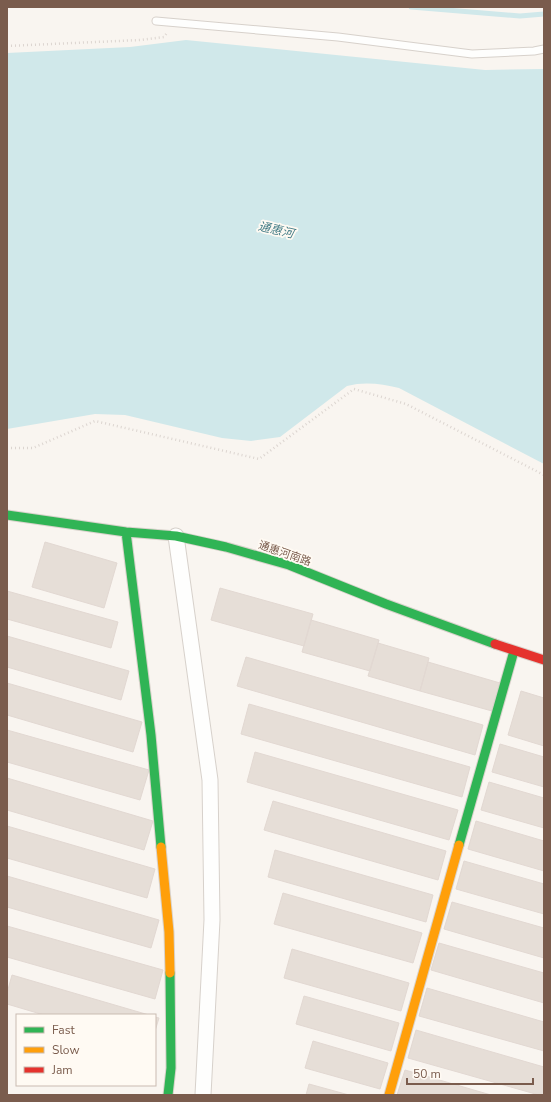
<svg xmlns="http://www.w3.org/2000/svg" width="551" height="1102" viewBox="0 0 551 1102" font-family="'Nunito Sans','Noto Sans SC',sans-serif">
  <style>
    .water { fill: #d0e8ea }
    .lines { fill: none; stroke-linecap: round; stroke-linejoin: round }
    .stream { stroke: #d0e8ea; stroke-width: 5 }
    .building { fill: #e6ded7; stroke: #e2d8d2 }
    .lane-casing { stroke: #d7d1cb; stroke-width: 9 }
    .street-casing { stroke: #d7d1cb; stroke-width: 17 }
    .fast-casing { stroke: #d9d2cb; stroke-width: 11 }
    .slow-casing { stroke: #d9d2cb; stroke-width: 11 }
    .jam-casing { stroke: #d9d2cb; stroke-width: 11 }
    .path { stroke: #dcd5d0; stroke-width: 2.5; stroke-dasharray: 1 3; stroke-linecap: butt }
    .lane { stroke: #fefefd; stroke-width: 7 }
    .street { stroke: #fefefd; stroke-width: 15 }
    .fast { stroke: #30b455; stroke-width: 9 }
    .slow { stroke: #ff9f0a; stroke-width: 9 }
    .jam { stroke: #e5322d; stroke-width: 9 }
    .labels { text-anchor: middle; stroke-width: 3.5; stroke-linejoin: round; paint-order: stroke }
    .street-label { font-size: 11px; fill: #7a5c4d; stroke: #fffaf3 }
    .water-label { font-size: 12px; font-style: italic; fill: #437c86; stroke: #fffaf3 }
  </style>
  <rect width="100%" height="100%" fill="#f9f5f0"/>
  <path class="water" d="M186 40 485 70 544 69V464L399 388C382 384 365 381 347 386L280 437 251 441 222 438 125 415 95 414 7 429V53L130 47Z"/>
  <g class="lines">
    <path class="stream" d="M411 7 520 16 544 14"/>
  </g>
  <path class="building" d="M45 542 117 563 104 608 32 587Z
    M220 588 313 614 304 646 211 620Z
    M7 591 118 622 111 648 7 619Z
    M311 620 379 640 370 671 302 652Z
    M7 636 129 671 121 700 7 667Z
    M378 643 429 658 420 691 368 676Z
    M246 657 483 725 475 755 237 686Z
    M428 662 500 683 492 711 420 691Z
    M7 683 142 722 133 752 7 715Z
    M521 691 544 698V746L508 735Z
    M249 704 470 767 462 797 241 734Z
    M7 730 149 770 140 800 7 762Z
    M500 744 544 757V787L492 772Z
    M255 752 458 810 449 840 247 782Z
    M7 778 153 821 144 850 7 810Z
    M489 782 544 798V828L481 810Z
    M273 801 446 851 438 880 264 830Z
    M476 821 544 841V871L468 849Z
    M7 826 155 869 147 898 7 858Z
    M275 850 433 895 426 922 268 877Z
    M464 861 544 884V914L456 889Z
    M7 876 159 920 151 948 7 907Z
    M283 893 422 933 413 963 274 924Z
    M452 902 544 928V958L444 929Z
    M7 926 163 970 155 999 7 957Z
    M439 943 544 973V1003L431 970Z
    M292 949 409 983 401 1011 284 978Z
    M12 975 149 1015H44L7 1004V993Z
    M427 988 544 1022V1051L419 1016Z
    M304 996 399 1023 391 1051 296 1024Z
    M155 1017 159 1018 155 1031Z
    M416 1030 544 1067V1095H539L408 1058Z
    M313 1041 388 1063 380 1089 305 1068Z
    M405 1070 491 1095H397Z
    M309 1084 349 1095H306Z"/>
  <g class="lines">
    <g class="lane-casing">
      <path id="lane" d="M156 21 338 37 472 54 534 51 544 49"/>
    </g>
    <g class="street-casing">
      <path id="street" d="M176 536 210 780 212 920 203 1095"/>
    </g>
    <g class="fast-casing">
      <path id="fast" d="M7 515 126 532 176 536 226 547 289 565 386 604 495 644
        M126 532 151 735 161 847
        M459 845 514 651
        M168 1095 171 1068 170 973"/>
    </g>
    <g class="slow-casing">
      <path id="slow" d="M161 847 169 932 170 973
        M389 1095 459 845"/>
    </g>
    <g class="jam-casing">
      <path id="jam" d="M495 644 544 660"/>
    </g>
    <path class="path" d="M7 46 140 40 164 37 167 33
      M7 448H33L95 421 259 459 354 389 406 404 544 475"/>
    <use href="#lane" class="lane"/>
    <use href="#street" class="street"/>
    <use href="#fast" class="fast"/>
    <use href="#slow" class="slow"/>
    <use href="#jam" class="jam"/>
  </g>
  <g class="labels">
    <g class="street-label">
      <text transform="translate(285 553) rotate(19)" y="4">通惠河南路</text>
    </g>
    <g class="water-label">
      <text transform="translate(276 230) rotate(13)" y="4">通惠河</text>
    </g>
  </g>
  <rect width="551" height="1102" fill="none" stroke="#7a5c4d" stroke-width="16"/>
  <rect x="16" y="1014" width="140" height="72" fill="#fffaf3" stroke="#cabbb1"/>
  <rect x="24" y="1027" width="20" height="6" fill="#30b455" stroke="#cabbb1"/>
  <text x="52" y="1034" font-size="12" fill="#7a5c4d">Fast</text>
  <rect x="24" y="1047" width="20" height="6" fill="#ff9f0a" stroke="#cabbb1"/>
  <text x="52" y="1054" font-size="12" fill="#7a5c4d">Slow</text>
  <rect x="24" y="1067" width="20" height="6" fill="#e5322d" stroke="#cabbb1"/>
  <text x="52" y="1074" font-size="12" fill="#7a5c4d">Jam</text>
  <path d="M407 1078v6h126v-6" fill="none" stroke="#7a5c4d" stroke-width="2"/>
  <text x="413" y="1078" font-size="12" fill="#7a5c4d" stroke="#fffaf3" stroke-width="3" paint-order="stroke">50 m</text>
</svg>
